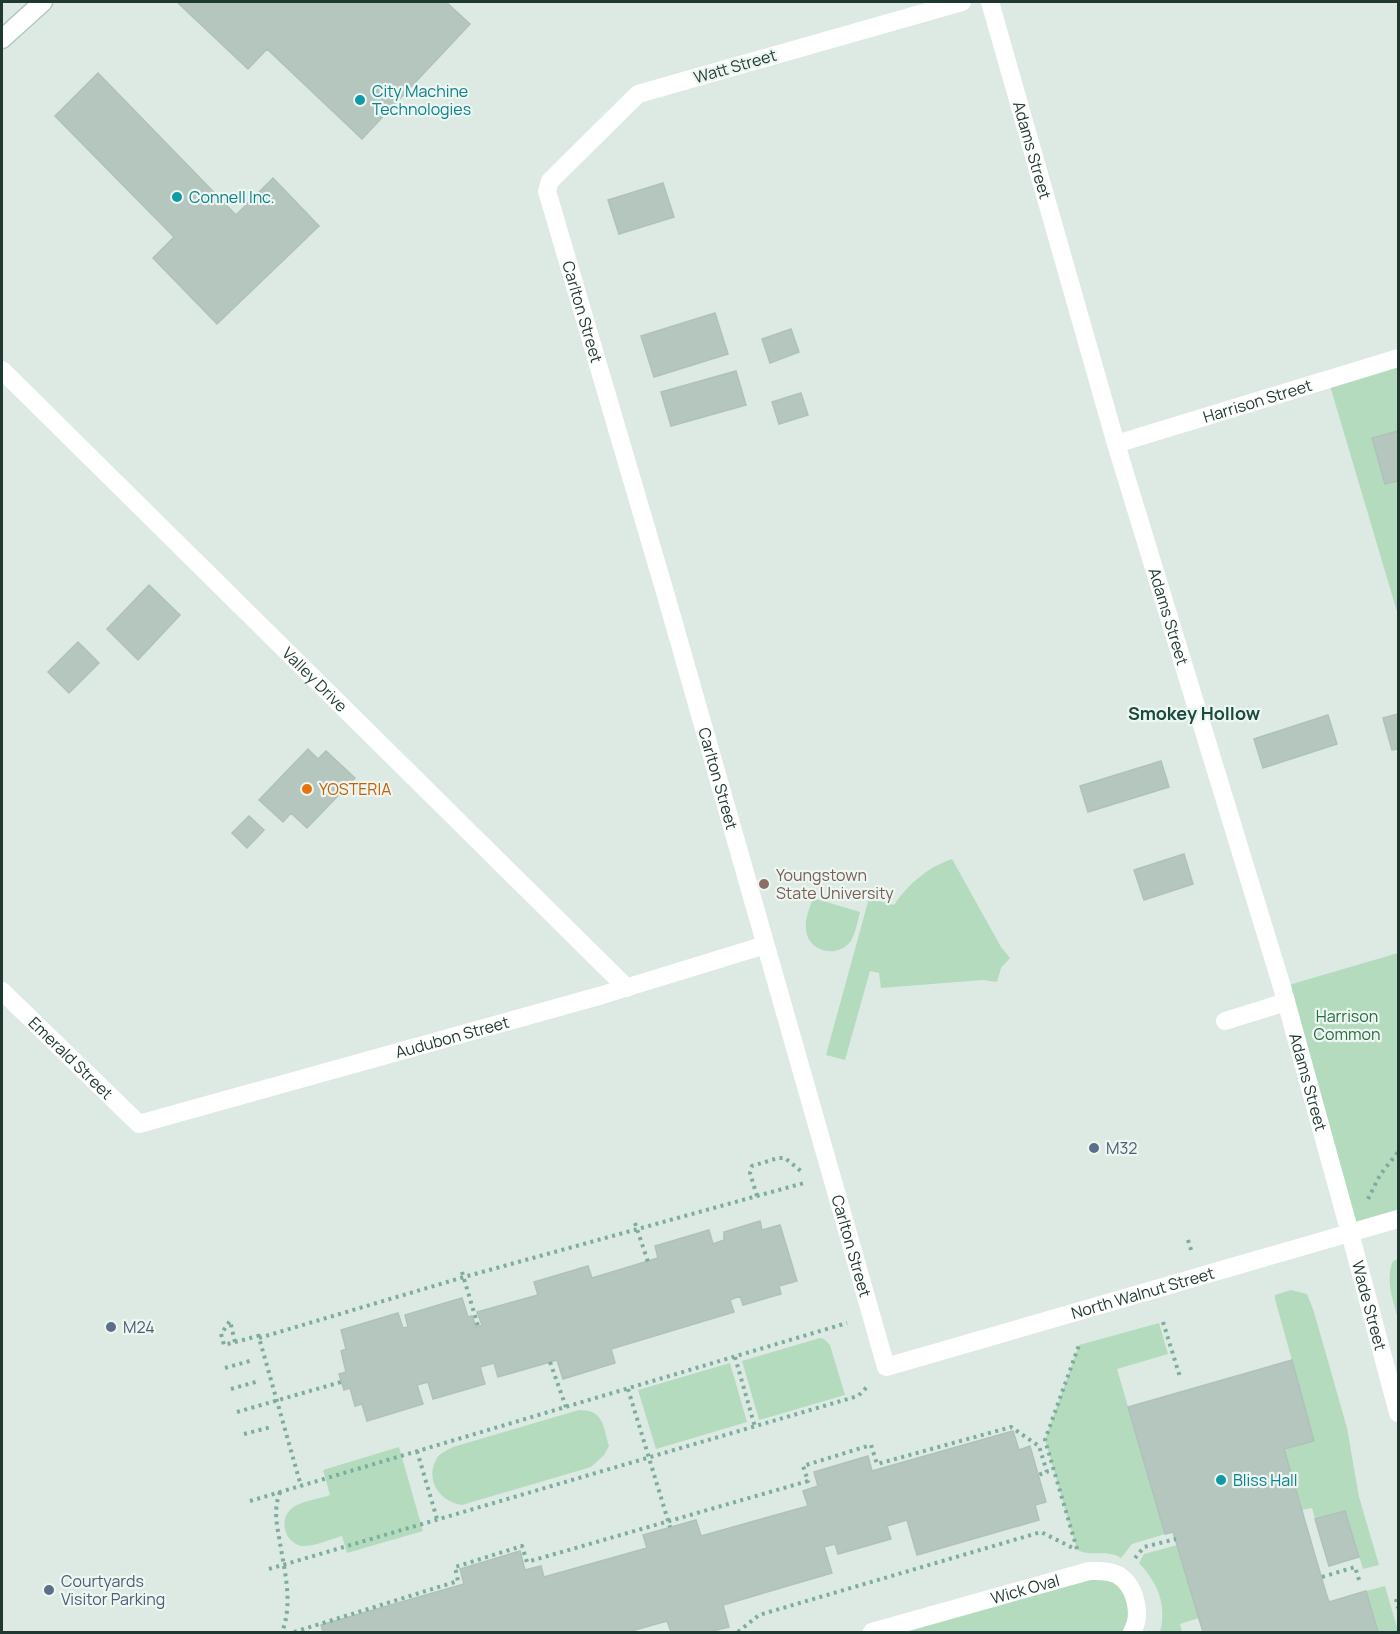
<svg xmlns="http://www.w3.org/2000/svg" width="1400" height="1634" viewBox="0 0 1400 1634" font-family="Manrope,sans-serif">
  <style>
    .green { fill: #b5dbbf }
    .building { fill: #b5c6bf; stroke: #afc2ba; stroke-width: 1.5 }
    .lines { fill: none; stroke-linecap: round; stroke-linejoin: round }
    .secondary-casing { stroke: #b0c9bf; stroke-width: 21 }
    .path { stroke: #7dad9d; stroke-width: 4; stroke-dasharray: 3 4.5; stroke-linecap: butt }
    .lane { stroke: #fff; stroke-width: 18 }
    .street { stroke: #fff; stroke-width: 18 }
    .secondary { stroke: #fff; stroke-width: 18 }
    .culture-dot { fill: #0f9aa8; stroke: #edf6f1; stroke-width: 2 }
    .food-dot { fill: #e8710a; stroke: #edf6f1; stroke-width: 2 }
    .education-dot { fill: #8d6e63; stroke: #edf6f1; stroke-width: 2 }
    .service-dot { fill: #5c6f8a; stroke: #edf6f1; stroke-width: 2 }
    .labels { text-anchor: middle; stroke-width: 4.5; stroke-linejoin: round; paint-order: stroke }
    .street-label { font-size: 16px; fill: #1f3831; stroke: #edf6f1 }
    .culture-label { font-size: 16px; fill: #0d838f; stroke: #edf6f1; text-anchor: start }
    .food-label { font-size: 16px; fill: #c56008; stroke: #edf6f1; text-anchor: start }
    .education-label { font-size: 16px; fill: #785e54; stroke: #edf6f1; text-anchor: start }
    .park-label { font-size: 16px; fill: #296e43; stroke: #edf6f1 }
    .service-label { font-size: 16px; fill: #4e5e75; stroke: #edf6f1; text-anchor: start }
    .neighbourhood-label { font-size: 18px; font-weight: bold; fill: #1b4a3e; stroke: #edf6f1 }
  </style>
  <rect width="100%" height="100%" fill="#dde9e3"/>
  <path class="green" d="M1398 358V615L1328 379Z
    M952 859 1001 947 1010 958 1001 968 997 982 983 980 881 988 879 973 870 971 845 1060 826 1055 869 898 894 905C908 884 928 867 952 859Z
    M813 898 860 912C858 920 856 931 852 939 842 957 814 955 807 935 803 922 809 910 813 898Z
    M1398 953V1219L1350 1233 1282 987Z
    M1398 1259V1319C1393 1299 1385 1281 1393 1261Z
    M1291 1290 1307 1294 1314 1312 1347 1428 1359 1497 1379 1565 1363 1569 1345 1511 1315 1519 1312 1508 1302 1510 1284 1449 1314 1440 1275 1299V1295Z
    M1159 1323 1168 1354 1117 1369 1165 1534 1132 1544 1121 1558C1107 1549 1091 1557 1077 1550L1045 1440 1079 1345Z
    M820 1338 824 1339 830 1345 845 1395 759 1420 742 1361Z
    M730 1363 747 1422 656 1449 638 1390Z
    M579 1410C604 1410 603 1426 609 1446L604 1455 591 1467 462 1505C440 1502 424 1480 437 1458 441 1452 448 1450 453 1447Z
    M399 1447 423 1531 347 1553 342 1536C331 1539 318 1545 306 1546 287 1547 277 1522 291 1509 300 1501 319 1499 330 1495L323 1470Z
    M1177 1545 1199 1618 1180 1624 1182 1632H1160C1167 1605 1158 1583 1139 1563L1144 1554Z
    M1089 1571 1125 1583 1132 1632H872Z
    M1385 1586 1398 1631V1632H1378L1366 1591Z"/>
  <path class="building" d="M177 2H446L470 24 362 139 267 49 248 69Z
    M98 73 236 215 273 178 319 226 217 324 153 258 174 237 55 116Z
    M663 183 674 217 619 234 608 200Z
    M715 313 728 354 654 377 641 336Z
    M791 329 799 352 770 363 762 339Z
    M736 371 746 405 671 426 661 392Z
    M801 393 808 415 779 424 772 402Z
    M1398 431V481L1385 484 1372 438Z
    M149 585 180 615 138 660 107 629Z
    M78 642 99 663 69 693 48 672Z
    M1398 714V749L1392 750 1383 718Z
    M1328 715 1337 744 1263 768 1254 739Z
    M308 749 318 759 326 751 355 778 307 828 291 813 283 822 259 800Z
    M1161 761 1169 787 1088 812 1080 786Z
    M249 816 264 830 247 848 232 833Z
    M1184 854 1193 884 1144 900 1134 870Z
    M760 1221 762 1230 780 1225 797 1281 779 1286 781 1294 743 1305 740 1296 730 1300 734 1312 611 1349 615 1363 563 1379 557 1360 498 1377 494 1363 480 1367 485 1384 433 1399 428 1382 417 1385 423 1404 367 1421 362 1404 355 1406 350 1388 344 1390 339 1374 346 1372 341 1351 346 1349 341 1330 398 1313 403 1328 408 1327 405 1315 462 1298 468 1317 472 1316 476 1327 482 1325 477 1312 538 1295 534 1282 588 1266 592 1278 658 1258 655 1246 709 1230 713 1244 724 1240V1232Z
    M1292 1360 1314 1441 1284 1449 1326 1593 1329 1602 1366 1591 1378 1632H1203L1173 1532 1165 1534 1128 1407Z
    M1013 1431 1019 1450 1030 1446 1046 1502 1035 1505 1039 1520 917 1555 907 1520 887 1526 891 1539 838 1554 835 1544 824 1547 832 1573 723 1605 729 1627 709 1632H671L667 1621 628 1632H323L321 1625 464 1584 460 1569 520 1551 525 1570 541 1566 544 1577 647 1548 643 1535 696 1520 701 1536 808 1506 803 1491 818 1486 814 1472 868 1456 872 1471Z
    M1345 1511 1359 1557 1329 1566 1315 1519Z"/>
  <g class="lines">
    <g class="secondary-casing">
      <path id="secondary" d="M2 39 43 2"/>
    </g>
    <path class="path" d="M757 1196 750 1173 752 1166 778 1158H785L801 1171
      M1368 1199 1380 1175 1398 1152
      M635 1223 648 1262
      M1188 1240 1192 1253
      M462 1272 478 1326
      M1163 1322 1180 1377
      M258 1334 301 1486
      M259 1338 464 1277 804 1183
      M235 1342 230 1321 221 1334 224 1345 258 1336
      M735 1357 755 1427
      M550 1362 566 1407
      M225 1368 253 1360
      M231 1389 259 1381
      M628 1389 670 1527
      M237 1412 341 1382
      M244 1434 271 1427
      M417 1451 437 1519
      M280 1492C273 1510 277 1525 280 1543 285 1573 293 1604 282 1632
      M250 1501 847 1323
      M1077 1549 1045 1440 1079 1345
      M1135 1558 1144 1547 1176 1539
      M269 1569 858 1396 869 1385
      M1322 1577 1355 1567 1360 1583
      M1396 1599 1398 1608
      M294 1632 458 1581 455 1567 522 1546 527 1562 808 1481 803 1466 871 1445 877 1464 1011 1427 1039 1446 1047 1472 1038 1475
      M738 1632 759 1615 1041 1532 1075 1549"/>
    <g class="lane">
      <path d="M1225 1021 1286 1002"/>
      <path id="s1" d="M1350 1233 1398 1413"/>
    </g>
    <g class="street">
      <path id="s2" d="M962 2 638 94 550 181 547 191 667 599 886 1367 1398 1219"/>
      <path id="s3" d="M990 2 1116 444 1282 987 1350 1233"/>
      <path id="s4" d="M2 370 627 988"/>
      <path id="s5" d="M1116 444 1398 358"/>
      <path id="s6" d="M2 991 139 1124 599 996 765 945"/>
      <path id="s7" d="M872 1632 1089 1571C1098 1571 1109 1570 1118 1575 1136 1586 1142 1615 1132 1632"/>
    </g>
    <use href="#secondary" class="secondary"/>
  </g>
  <g class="culture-dot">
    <circle cx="360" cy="100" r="6"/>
    <circle cx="177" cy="197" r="6"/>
    <circle cx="1221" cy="1480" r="6"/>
  </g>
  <circle class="food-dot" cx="307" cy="789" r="6"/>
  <circle class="education-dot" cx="764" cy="884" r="6"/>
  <g class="service-dot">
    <circle cx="1094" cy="1148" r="6"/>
    <circle cx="111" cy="1327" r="6"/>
    <circle cx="49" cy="1590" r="6"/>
  </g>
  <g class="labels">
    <g class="street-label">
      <text transform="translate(735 66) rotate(-16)" y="6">Watt Street</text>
      <text dy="6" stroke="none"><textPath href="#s3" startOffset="154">Adams Street</textPath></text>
      <text dy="6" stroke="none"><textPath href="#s2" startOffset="597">Carlton Street</textPath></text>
      <text dy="6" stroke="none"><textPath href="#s5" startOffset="148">Harrison Street</textPath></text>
      <text dy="6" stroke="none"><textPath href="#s3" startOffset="640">Adams Street</textPath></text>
      <text dy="6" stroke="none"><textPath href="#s4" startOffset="440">Valley Drive</textPath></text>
      <text dy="6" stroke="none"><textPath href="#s2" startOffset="1083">Carlton Street</textPath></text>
      <text dy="6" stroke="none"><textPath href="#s6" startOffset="516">Audubon Street</textPath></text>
      <text dy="6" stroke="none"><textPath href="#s6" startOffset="96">Emerald Street</textPath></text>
      <text dy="6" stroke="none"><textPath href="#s3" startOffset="1126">Adams Street</textPath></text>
      <text dy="6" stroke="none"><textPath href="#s2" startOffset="1569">Carlton Street</textPath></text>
      <text dy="6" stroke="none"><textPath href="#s2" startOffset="1962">North Walnut Street</textPath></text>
      <text dy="6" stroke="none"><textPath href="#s1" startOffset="75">Wade Street</textPath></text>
      <text dy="6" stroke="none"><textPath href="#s7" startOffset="159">Wick Oval</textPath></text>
    </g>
    <g class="culture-label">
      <text x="372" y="97">City Machine<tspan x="372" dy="18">Technologies</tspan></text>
      <text x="189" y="203">Connell Inc.</text>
      <text x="1233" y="1486">Bliss Hall</text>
    </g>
    <g class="food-label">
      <text x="319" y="795">YOSTERIA</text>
    </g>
    <g class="education-label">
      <text x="776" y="881">Youngstown<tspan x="776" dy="18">State University</tspan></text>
    </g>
    <g class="park-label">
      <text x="1347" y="1022">Harrison<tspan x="1347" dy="18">Common</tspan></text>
    </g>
    <g class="service-label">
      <text x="1106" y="1154">M32</text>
      <text x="123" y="1333">M24</text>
      <text x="61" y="1587">Courtyards<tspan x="61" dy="18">Visitor Parking</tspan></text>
    </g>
    <g class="neighbourhood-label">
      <text x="1194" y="720">Smokey Hollow</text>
    </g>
  </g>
  <rect width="1400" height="1634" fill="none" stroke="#1f3831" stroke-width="6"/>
</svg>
